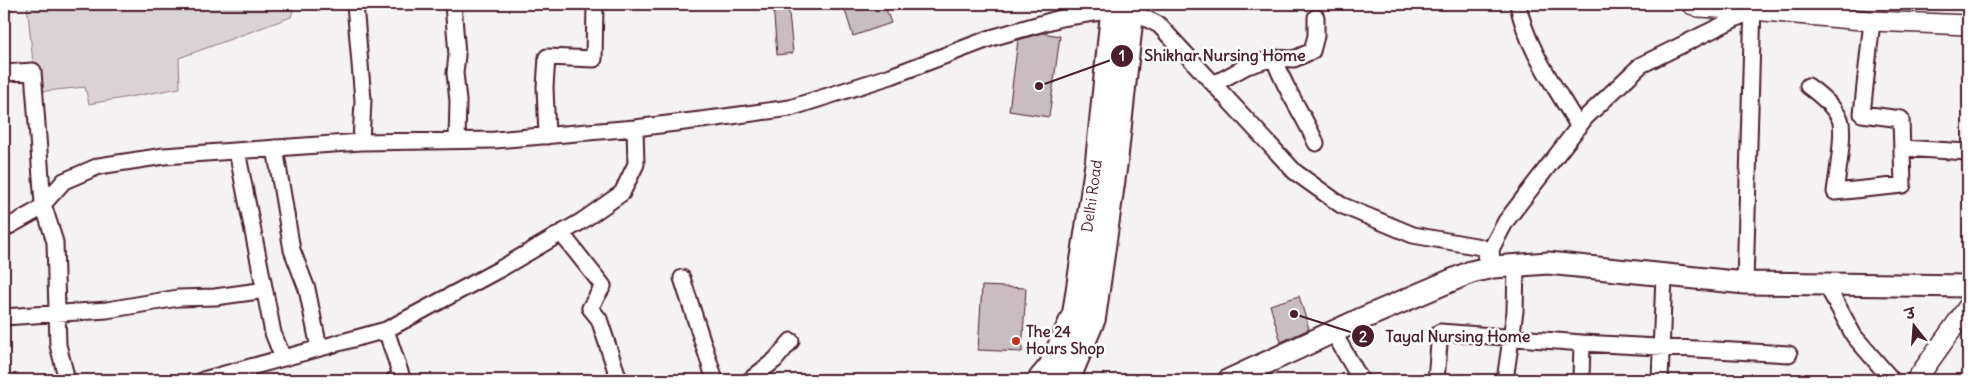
<svg xmlns="http://www.w3.org/2000/svg" width="1972" height="384" viewBox="0 0 1972 384" font-family="Delius,'Playpen Sans Deva',sans-serif">
  <style>
    .green { fill: #dbd2d5; stroke: #927880 }
    .building { fill: #cabdc1; stroke: #4a1f2b }
    .lines { fill: none; stroke-linecap: round; stroke-linejoin: round }
    .minor-casing { stroke: #4a1f2b; stroke-width: 19 }
    .tertiary-casing { stroke: #4a1f2b; stroke-width: 22 }
    .secondary-casing { stroke: #4a1f2b; stroke-width: 25 }
    .primary-casing { stroke: #4a1f2b; stroke-width: 28 }
    .minor { stroke: #fff; stroke-width: 15 }
    .tertiary { stroke: #fff; stroke-width: 19 }
    .secondary { stroke: #fff; stroke-width: 21 }
    .primary { stroke: #fff; stroke-width: 24 }
    .poi-dot { fill: #c8321e; stroke: #fff; stroke-width: 2 }
    .labels { text-anchor: middle; stroke-width: 5; stroke-linejoin: round; paint-order: stroke }
    .street-label { font-size: 15px; fill: #4a1f2b; stroke: #fff }
    .poi-label { font-size: 15px; font-weight: bold; fill: #4a1f2b; stroke: #fff; text-anchor: start }
    .leader { fill: none; stroke: #4a1f2b; stroke-width: 2 }
    .callout-dot { fill: #4a1f2b; stroke: #fff; stroke-width: 2 }
    .mark-label { font-size: 15px; text-anchor: middle; font-weight: bold; fill: #fff }
    .callout-label { font-size: 16px; text-anchor: middle; font-weight: bold; fill: #4a1f2b; stroke: #fff; stroke-width: 5; stroke-linejoin: round; paint-order: stroke }
  </style>
  <rect width="100%" height="100%" fill="#f4f2f2"/>
  <filter id="ink" filterUnits="userSpaceOnUse"><feTurbulence type="fractalNoise" baseFrequency=".02" numOctaves="2"/><feDisplacementMap in="SourceGraphic" scale="10" xChannelSelector="R" yChannelSelector="G"/><feConvolveMatrix kernelMatrix="1 2 1 2 8 2 1 2 1" color-interpolation-filters="sRGB"/></filter>
  <g filter="url(#ink)">
    <path class="green" d="M27 4H295L291 17 179 58 180 88 89 104 85 87 36 92Z"/>
    <path class="building" d="M773 4H788L793 53 777 55Z
      M843 4H884L891 23 853 36Z
      M1042 33 1060 36 1049 117 1009 111 1018 40Z
      M982 286 1026 288 1022 352 978 350Z
      M1299 296 1309 329 1281 342 1270 305Z"/>
    <g class="lines">
      <g class="minor-casing">
        <path id="minor" d="M355 4 363 100 361 142
          M453 4 457 55 455 73 458 101 457 140
          M1518 4C1526 48 1557 89 1579 127
          M1274 58 1294 59 1312 51 1316 36V17
          M4 73 33 71 43 204 55 242 58 345 67 380
          M1214 84 1247 66 1274 58C1284 89 1303 113 1316 143
          M1808 86C1819 94 1833 105 1840 119 1845 132 1837 177 1835 192L1903 185 1901 119 1862 114 1872 21
          M547 136 545 87 547 57 594 59 595 4
          M275 148 292 250 307 289 319 348
          M1902 148 1968 152
          M237 151 265 292
          M4 229 38 210 64 181 99 166 164 156 361 142 495 140 635 128 717 118 790 108 891 76 991 38 1061 18 1113 10 1131 11 1159 25 1295 172 1341 205 1413 235 1481 247 1485 250 1487 269
          M561 233 603 286 590 308 599 319 619 380
          M1492 263 1491 249 1506 221 1586 117 1641 65 1753 10
          M682 278 715 380
          M1745 283 1753 4
          M1826 284 1854 336 1892 380
          M4 317 107 310 178 298 215 297 259 291 265 292 273 333 283 358
          M386 330 402 378 394 380
          M1333 332 1361 380
          M203 380 386 330 500 269 582 221 622 193 636 164 635 128
          M750 380 775 360 791 341
          M1436 380 1440 332 1582 343 1789 354
          M1505 380 1515 311 1516 266
          M1581 380 1582 343
          M1660 380 1664 275"/>
      </g>
      <g class="tertiary-casing">
        <path id="tertiary" d="M1691 4 1699 7 1753 10 1872 21 1968 25
          M1916 380 1968 307"/>
      </g>
      <g class="secondary-casing">
        <path id="secondary" d="M1229 380 1359 320 1471 272 1493 267 1548 263 1745 283 1968 286"/>
      </g>
      <g class="primary-casing">
        <path id="primary" d="M1040 380 1051 367 1075 314 1098 161 1114 4
          M1067 380 1093 318 1115 162 1132 4"/>
      </g>
      <use href="#minor" class="minor"/>
      <use href="#tertiary" class="tertiary"/>
      <use href="#secondary" class="secondary"/>
      <use href="#primary" class="primary"/>
    </g>
  </g>
  <circle class="poi-dot" cx="1016" cy="341" r="5"/>
  <g class="labels">
    <g class="street-label">
      <text transform="translate(1092 196) rotate(-82)" y="5">Delhi Road</text>
    </g>
    <g class="poi-label">
      <text x="1026" y="337">The 24<tspan x="1026" dy="17">Hours Shop</tspan></text>
    </g>
  </g>
  <path class="leader" d="M1039 86L1122 56M1294 314L1363 336"/>
  <g class="callout-dot">
    <circle cx="1039" cy="86" r="5"/>
    <circle cx="1294" cy="314" r="5"/>
    <circle cx="1122" cy="56" r="12"/>
    <circle cx="1363" cy="336" r="12"/>
  </g>
  <g class="mark-label">
    <text x="1122" y="61">1</text>
    <text x="1363" y="342">2</text>
  </g>
  <g class="callout-label">
    <text x="1225" y="61">Shikhar Nursing Home</text>
    <text x="1458" y="342">Tayal Nursing Home</text>
  </g>
  <rect width="1972" height="384" fill="none" stroke="#fff" stroke-width="20"/>
  <rect x="10" y="10" width="1952" height="364" fill="none" stroke="#4a1f2b" stroke-width="2" filter="url(#ink)"/>
  <g transform="translate(1914 326) rotate(343)" stroke="#ffffff" stroke-width="4" paint-order="stroke">
  <path d="M0-4L9 19L0 12L-9 19Z" fill="#4a1f2b"/>
  <text y="-8" font-size="14" font-weight="bold" text-anchor="middle" fill="#4a1f2b">उ</text>
  </g>
</svg>
